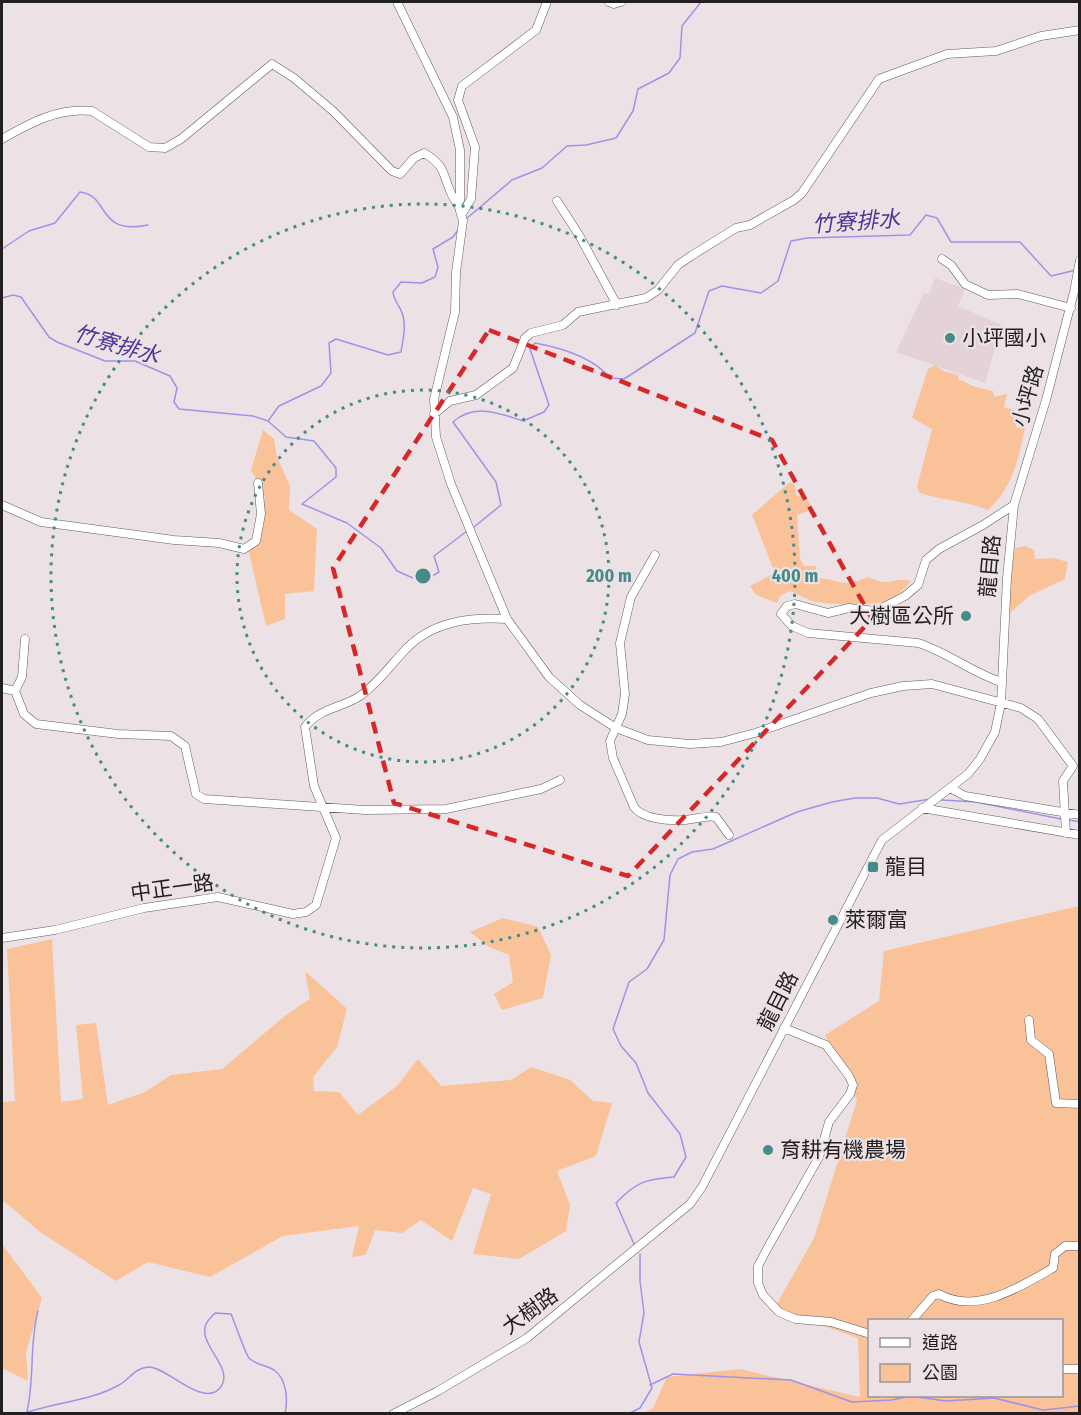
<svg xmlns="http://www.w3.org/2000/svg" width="1081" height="1415" viewBox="0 0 1081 1415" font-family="'Fira Sans Condensed','Noto Sans TC',sans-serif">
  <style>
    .built { fill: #e4d2d9 }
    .green { fill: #fac299; fill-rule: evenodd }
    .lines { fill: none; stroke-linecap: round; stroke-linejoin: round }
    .stream { stroke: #9e93e6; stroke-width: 1.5 }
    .minor-casing { stroke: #625a5d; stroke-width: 9 }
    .minor { stroke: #fff; stroke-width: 8 }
    .marked { fill: none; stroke: #d62828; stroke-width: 4.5; stroke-dasharray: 12 8; stroke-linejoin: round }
    .ring { fill: none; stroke: #448b89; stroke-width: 3; stroke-dasharray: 3 6 }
    .poi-dot { fill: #448b89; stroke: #ece2e6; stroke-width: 2 }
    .labels { text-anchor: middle; stroke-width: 4.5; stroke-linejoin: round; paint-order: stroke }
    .poi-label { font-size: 21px; fill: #221f20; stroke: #ece2e6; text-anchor: start }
    .street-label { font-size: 21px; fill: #221f20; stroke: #ece2e6 }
    .water-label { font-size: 22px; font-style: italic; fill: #4c3595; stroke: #ece2e6 }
    .centre { fill: #448b89; stroke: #ece2e6; stroke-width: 3 }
    .ring-label { font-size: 18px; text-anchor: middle; font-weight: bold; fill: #448b89; stroke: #ece2e6; stroke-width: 4.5; stroke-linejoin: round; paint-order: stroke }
  </style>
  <rect width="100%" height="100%" fill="#ece2e6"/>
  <path class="built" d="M935 278 965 289 958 306 1002 325 985 383 896 352 924 293 929 294Z"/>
  <path class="green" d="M935 365 943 371 959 375 958 379 975 387 993 391 994 397 1007 394 1004 407 1017 411 1014 419 1017 428H1025C1018 460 1013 487 988 510 963 500 944 501 920 493L917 487 932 429 912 418 928 369Z
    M263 430 274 439 277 457 290 486 289 510 317 529 314 591 285 594V619L266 626 248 548 259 527 265 497 251 470Z
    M790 482 795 486 796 495 806 498 810 504 808 511 797 515 800 559 804 566H816V578C842 579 841 589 868 577 891 588 892 577 911 581 905 588 899 596 890 600 876 606 826 605 812 601 804 598 798 594 790 591L781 595 777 603 756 595 750 586 775 573 752 515Z
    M1025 546 1034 550 1035 559 1053 558 1068 562 1065 579 1029 596 1006 617 1015 548Z
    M1079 906V1413L643 1414 653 1408 667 1377 740 1369 860 1397 858 1338 774 1309 814 1238 857 1100 825 1035 879 1001 884 951ZM870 1320H1062V1396H870Z
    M503 918 538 927 551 955 543 998 502 1010 494 994 513 982 509 955 489 947 470 932Z
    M52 939 61 1102 83 1099 76 1025 96 1023 108 1105 145 1092 171 1075 222 1069 286 1015 310 999 305 971 347 1009 337 1047 313 1077 314 1091 339 1092 358 1115 397 1086 418 1059 441 1086 511 1080 531 1067 570 1080 593 1101 612 1103 596 1156 557 1171 570 1205 566 1231 519 1259 473 1254 491 1194 473 1188 452 1241 421 1220 402 1233 375 1230 366 1255 352 1257 359 1226 283 1236 210 1277 148 1262 116 1281 40 1232 5 1202 2 1203V1102L15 1101 7 949Z
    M2 1244 42 1298 26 1353 28 1381 2 1368Z"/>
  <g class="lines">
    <path class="stream" d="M466 219 512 180 542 168 567 146 586 145 616 138 633 111 638 89 669 73 680 58 682 26 701 2
      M2 249 29 231 55 223 80 192C110 195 96 236 148 225
      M2 298 13 295 21 297 49 337 57 342 105 361H135L170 376 177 388 174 402 179 409 253 416 268 421 286 437 314 441 336 468V477L302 504 347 523 381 548 397 571 422 582 439 572 434 556 467 531
      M268 421 279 406 321 386 331 373 329 343 336 339 388 355 401 352C403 340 406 327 403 316 401 307 394 302 393 292L401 282 422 283 435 277 438 267 433 249 453 237 458 230
      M474 527 501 505 496 482 453 422C474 403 499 413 523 421L544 412 549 405 530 349 535 343C562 348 593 357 610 378L624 379 695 333 709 291 722 286 761 293 778 281 791 241 807 238 910 235 926 215 937 218 951 242H1020L1051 276 1076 270
      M941 800 976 802 1061 819
      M1069 820 1080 822
      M634 1244 616 1203C636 1182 646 1179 674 1177L686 1157 680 1134 648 1093 636 1063 621 1046 613 1029 629 982 647 969 664 940 670 875 678 859 692 852 713 849 797 812 832 802 855 798H877L899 804 931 799
      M650 1385 673 1374 791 1380 852 1402 892 1400 910 1396 946 1401 994 1398 1043 1410 1080 1406
      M27 1411C35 1377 29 1344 38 1311
      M22 1414C53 1402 89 1402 119 1385 130 1379 134 1368 149 1367 167 1367 203 1408 220 1388 236 1368 197 1345 206 1324 208 1320 212 1316 215 1313L231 1314C235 1323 245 1353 249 1358 256 1365 266 1365 274 1370 287 1379 288 1400 285 1414
      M628 1414 640 1408 652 1388 639 1342 644 1313 640 1281V1254"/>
    <g class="minor-casing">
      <path id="minor" d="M397 2 453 117 460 150V200
        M609 2 614 4 621 2
        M2 139C30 123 59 107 92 111L149 147 165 148 181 139 272 64 294 78 333 111 392 171 400 174 414 158 424 153C446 166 442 173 451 193 454 201 461 206 461 215
        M557 201 579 235 617 305
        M460 211 463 221 456 272 455 312 434 399 436 437 451 484 507 619 549 677 580 705 616 728 648 740 690 744 721 742 755 733 871 693 903 686 932 684 1021 708 1038 719 1073 766 1063 781 1066 833
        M462 214 471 199 475 147 458 100 462 86 536 30 547 2
        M942 259 951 265 965 284 988 295 1018 294 1071 308
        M434 414 450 401 476 395 513 368 525 338 531 333 563 325 578 312 646 298 658 290 678 265 691 256 736 228 750 225 794 200 802 193 879 79 947 54 996 51 1041 36 1080 30
        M2 505 41 522 174 540 219 543 244 549 256 541 261 514 258 483
        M655 555 631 597 620 643 625 694 622 714 610 741 613 758 634 807C642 819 669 821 683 820 694 820 704 815 716 817L729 835
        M25 639 22 677 15 691 24 714 36 724 118 734 171 736 185 746 196 794 204 799 365 810 446 809 541 789 560 780
        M1001 682C971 672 947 652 918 643L808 633 792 626 781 614 787 606 795 604 828 613 849 608 876 611 905 596 918 585 926 560 939 549 983 525 1014 505
        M2 688 15 691
        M950 788 965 796 1080 815
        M922 808 1080 835
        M2 938 55 930 144 908 218 897 293 914 306 912 316 905 336 838 314 786 305 727C319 708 342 708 360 696 378 683 390 666 405 650 432 621 470 617 507 619
        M1029 1020 1031 1040 1049 1054 1056 1103 1080 1104
        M784 1028 826 1045 849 1076 853 1085 850 1094 829 1122 819 1157 767 1249 758 1266V1283L763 1295 779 1312 795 1319 831 1322 870 1334
        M912 1320 933 1296 939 1294C976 1315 1020 1287 1053 1268L1055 1254 1065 1246H1080
        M1062 1369H1080
        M393 1414 438 1391 527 1338 690 1204 702 1187 882 840 968 774 980 759 995 732 1001 703 1007 578 1014 505 1046 400 1074 292 1080 260"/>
    </g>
    <use href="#minor" class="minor"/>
  </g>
  <path class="marked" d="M489 330 772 440 872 619 628 876 394 803 333 568Z"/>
  <g class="ring">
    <circle cx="423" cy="576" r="186"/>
    <circle cx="423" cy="576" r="372"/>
  </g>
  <g class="poi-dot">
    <circle cx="950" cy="338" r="6"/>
    <circle cx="966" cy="616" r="6"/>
    <rect x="867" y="861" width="12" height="12" rx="3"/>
    <circle cx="833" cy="920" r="6"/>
    <circle cx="768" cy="1150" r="6"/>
  </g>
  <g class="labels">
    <g class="poi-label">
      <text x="962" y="345">小坪國小</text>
      <text x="954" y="623" text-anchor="end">大樹區公所</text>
      <text x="885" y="874">龍目</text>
      <text x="845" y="927">萊爾富</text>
      <text x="780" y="1157">育耕有機農場</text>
    </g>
    <g class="street-label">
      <text transform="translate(1028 396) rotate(-74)" y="7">小坪路</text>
      <text transform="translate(990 566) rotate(-85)" y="7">龍目路</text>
      <text transform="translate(172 888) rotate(-8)" y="7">中正一路</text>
      <text transform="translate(778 1001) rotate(-63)" y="7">龍目路</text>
      <text transform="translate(530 1311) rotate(-36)" y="7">大樹路</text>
    </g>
    <g class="water-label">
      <text transform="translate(856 221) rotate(-4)" y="8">竹寮排水</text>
      <text transform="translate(117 344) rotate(16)" y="8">竹寮排水</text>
    </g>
  </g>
  <circle cx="423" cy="576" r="9" class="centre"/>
  <g class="ring-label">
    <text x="609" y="582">200 m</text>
    <text x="795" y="582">400 m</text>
  </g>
  <rect width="1081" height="1415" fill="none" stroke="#221f20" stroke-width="6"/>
  <rect x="868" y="1319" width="195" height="78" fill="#ece2e6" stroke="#9b9497" stroke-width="1.5"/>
  <rect x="880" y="1338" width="30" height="9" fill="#ffffff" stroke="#9b9497" stroke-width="1.5"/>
  <text x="922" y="1349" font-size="18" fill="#221f20">道路</text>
  <rect x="880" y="1364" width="30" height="18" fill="#fac299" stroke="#9b9497" stroke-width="1.5"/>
  <text x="922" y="1379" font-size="18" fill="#221f20">公園</text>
</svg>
